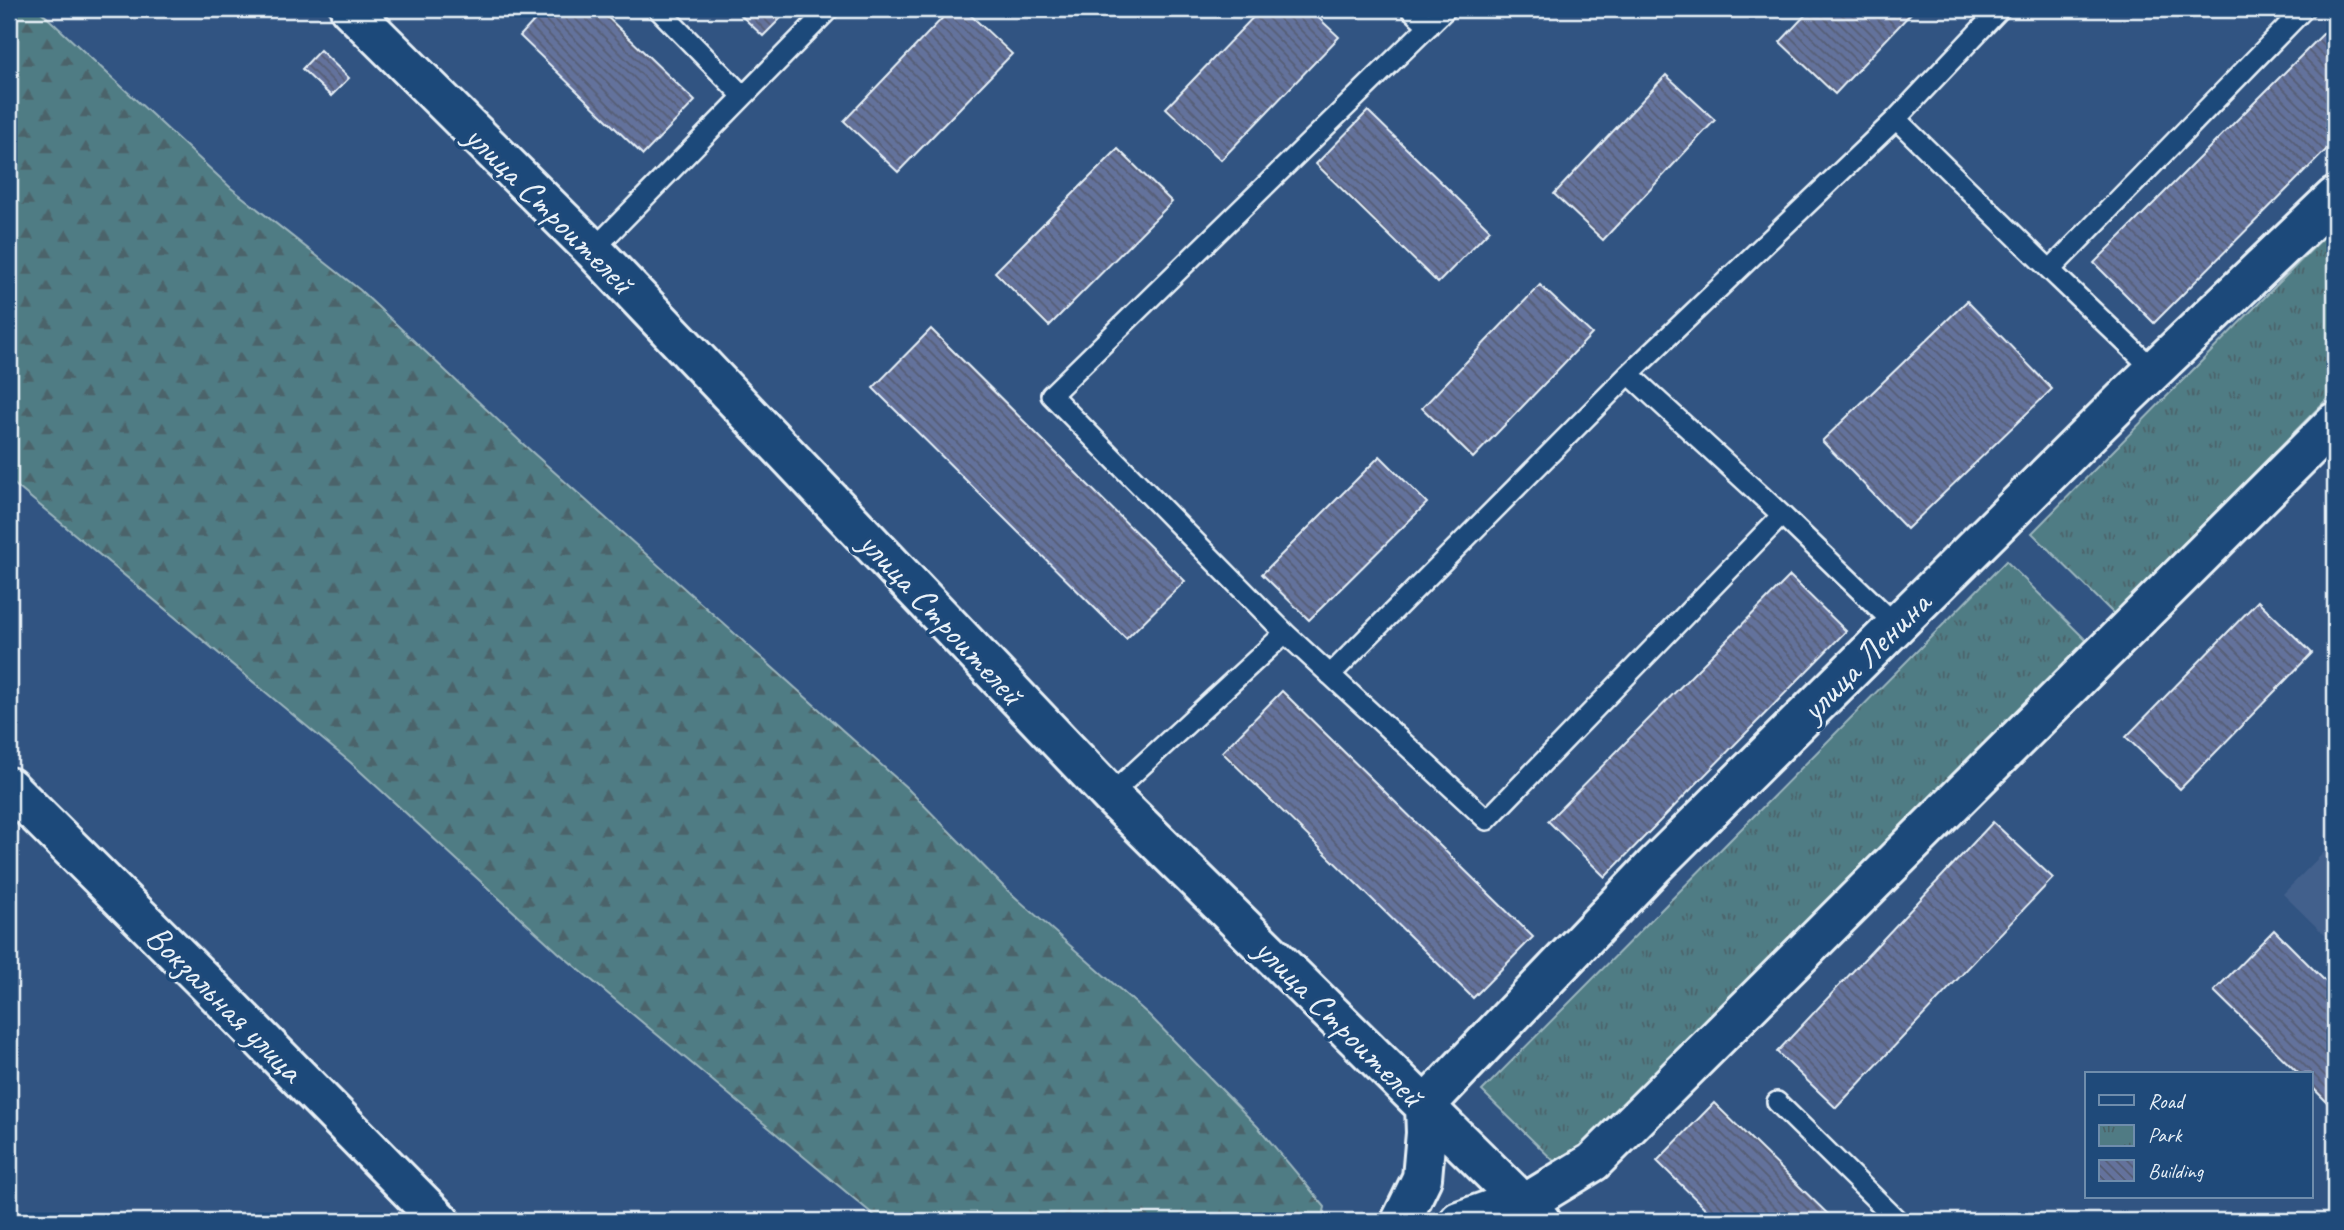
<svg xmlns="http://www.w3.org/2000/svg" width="2344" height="1230" viewBox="0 0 2344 1230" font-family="Caveat,sans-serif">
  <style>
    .built { fill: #43608c }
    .forest { fill: url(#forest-firs); stroke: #9cb6be; stroke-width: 2 }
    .park { fill: url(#park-tufts); stroke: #9cb6be; stroke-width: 2 }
    .building { fill: url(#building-back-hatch); stroke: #e8f1f8; stroke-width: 2 }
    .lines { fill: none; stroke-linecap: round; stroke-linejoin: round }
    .lane-casing { stroke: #e8f1f8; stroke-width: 24 }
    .secondary-casing { stroke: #e8f1f8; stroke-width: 44 }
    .lane { stroke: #1f4a7a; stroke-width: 19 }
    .secondary { stroke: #1f4a7a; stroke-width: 38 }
    .labels { text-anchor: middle; stroke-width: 7; stroke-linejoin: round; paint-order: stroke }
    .street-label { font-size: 35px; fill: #e8f1f8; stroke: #1f4a7a }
  </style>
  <defs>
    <pattern id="forest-firs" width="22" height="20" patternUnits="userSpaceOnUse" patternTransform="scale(1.75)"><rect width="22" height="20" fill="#507b84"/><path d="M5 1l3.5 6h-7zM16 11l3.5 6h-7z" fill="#4c646a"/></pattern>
    <pattern id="park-tufts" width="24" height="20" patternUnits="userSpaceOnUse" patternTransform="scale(1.75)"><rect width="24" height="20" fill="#507b84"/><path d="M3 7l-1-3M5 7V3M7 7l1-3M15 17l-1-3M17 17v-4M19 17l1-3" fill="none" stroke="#4c646a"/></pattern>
    <pattern id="building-back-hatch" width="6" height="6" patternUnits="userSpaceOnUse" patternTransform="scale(1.75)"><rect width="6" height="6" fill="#64729c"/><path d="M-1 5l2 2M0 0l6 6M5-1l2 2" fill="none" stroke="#555d73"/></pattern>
  </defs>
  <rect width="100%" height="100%" fill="#315482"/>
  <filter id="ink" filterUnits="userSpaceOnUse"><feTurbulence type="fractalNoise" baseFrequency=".0143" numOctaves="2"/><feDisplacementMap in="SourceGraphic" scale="14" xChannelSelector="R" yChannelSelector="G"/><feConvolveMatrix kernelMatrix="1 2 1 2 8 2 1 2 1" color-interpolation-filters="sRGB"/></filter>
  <g filter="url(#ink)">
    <path class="built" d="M2335 841V945L2283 894Z"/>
    <path class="forest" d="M9 9H38L231 188 360 290 522 443 907 788 1006 889 1149 1015 1258 1127 1325 1207 1322 1221H881L559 953 350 762 14 484 9 479Z"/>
    <path class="park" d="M2335 226V391L2114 614 2032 533Z
      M2006 561 2089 643 1565 1172 1482 1091Z"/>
    <path class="building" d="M545 9H599L695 101 643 155 520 36Z
      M734 9H790L763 36Z
      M951 9H964L1012 54 898 172 844 121Z
      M1261 9H1309L1339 37 1221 160 1166 108Z
      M1708 9H1724L1716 17Z
      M1811 9H1915L1835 94 1780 42Z
      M2335 22V141L2154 323 2094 263Z
      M320 50 349 78 331 96 302 69Z
      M1666 75 1715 120 1603 240 1554 194Z
      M1368 111 1490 230 1438 283 1316 164Z
      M1118 149 1172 202 1049 326 995 272Z
      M1540 285 1592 334 1473 458 1422 408Z
      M1967 301 2052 389 1907 529 1822 441Z
      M931 329 1185 581 1126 639 873 388Z
      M1380 456 1427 503 1309 620 1262 574Z
      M1790 576 1846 631 1605 877 1548 821Z
      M2258 601 2312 653 2180 789 2126 737Z
      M1282 691 1533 937 1473 998 1222 752Z
      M1993 822 2053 878 1836 1108 1777 1052Z
      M2274 930 2335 991V1110L2311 1086V1074H2299L2214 991Z
      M1714 1103 1835 1221H1718L1657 1161Z"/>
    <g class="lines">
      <g class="lane-casing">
        <path id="lane" d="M658 9 743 96
          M1411 9 1429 26
          M2000 9 1896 119 2050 270 2304 9
          M593 250 829 9
          M2050 270 2154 370
          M1629 374 1896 119
          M1782 515 1896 625
          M1330 675 1629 374 1782 515 1487 820 1285 633 1051 395 1446 9
          M1110 795 1285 633
          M1777 1102 1898 1221"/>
      </g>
      <g class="secondary-casing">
        <path id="secondary" d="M350 9 593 250 1110 795 1541 1221
          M9 787 218 995 440 1221
          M1401 1221 1422 1178 1426 1133 1425 1106 1655 865 2128 395 2335 197
          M1459 1221 1493 1209 1524 1204 1593 1162 2335 422"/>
      </g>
      <use href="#lane" class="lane"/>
      <use href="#secondary" class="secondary"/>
    </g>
  </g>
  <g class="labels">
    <g class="street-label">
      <text transform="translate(550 209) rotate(45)" y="12">улица Строителей</text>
      <text transform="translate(942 618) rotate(47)" y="12">улица Строителей</text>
      <text transform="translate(1865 656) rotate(-45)" y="12">улица Ленина</text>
      <text transform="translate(225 1003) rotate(45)" y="12">Вокзальная улица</text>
      <text transform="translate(1340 1022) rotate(45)" y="12">улица Строителей</text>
    </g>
  </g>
  <rect width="2344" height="1230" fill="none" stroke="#1f4a7a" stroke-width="35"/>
  <rect x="18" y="18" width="2309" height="1195" fill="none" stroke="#e8f1f8" stroke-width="2.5" filter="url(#ink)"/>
  <rect x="2085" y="1072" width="228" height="126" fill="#1f4a7a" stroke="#6f8dac" stroke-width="2"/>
  <rect x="2099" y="1095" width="35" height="10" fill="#1f4a7a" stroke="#6f8dac" stroke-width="2"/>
  <text x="2148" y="1108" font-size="21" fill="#e8f1f8">Road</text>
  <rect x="2099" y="1125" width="35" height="21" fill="url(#park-tufts)" stroke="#6f8dac" stroke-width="2"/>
  <text x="2148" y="1142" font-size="21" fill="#e8f1f8">Park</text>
  <rect x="2099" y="1160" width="35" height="21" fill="url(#building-back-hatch)" stroke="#6f8dac" stroke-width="2"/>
  <text x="2148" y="1178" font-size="21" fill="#e8f1f8">Building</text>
</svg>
